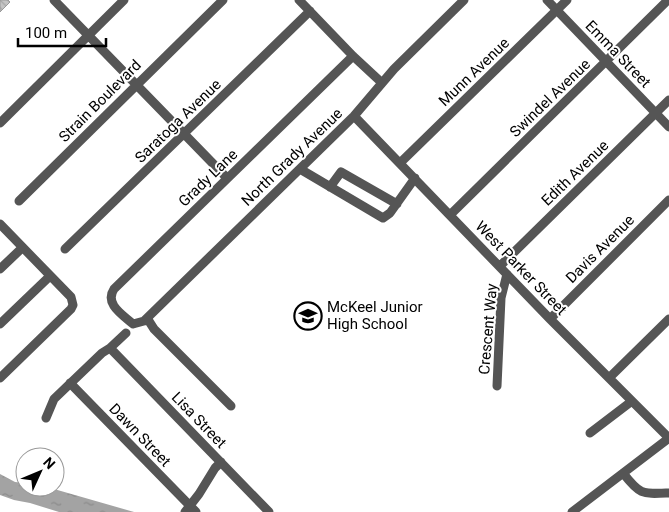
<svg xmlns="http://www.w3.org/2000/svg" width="669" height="512" viewBox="0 0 669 512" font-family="Roboto,sans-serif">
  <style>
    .water { fill: url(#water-ripples) }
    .building { fill: url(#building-back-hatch); stroke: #999; filter: url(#shadow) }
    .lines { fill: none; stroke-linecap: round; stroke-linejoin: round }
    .minor { stroke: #555; stroke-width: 9 }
    .labels { text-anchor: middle; stroke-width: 4; stroke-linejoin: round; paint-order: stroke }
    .street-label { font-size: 15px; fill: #000; stroke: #fff }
    .poi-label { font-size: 15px; fill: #000; stroke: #fff; text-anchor: start }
  </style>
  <defs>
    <pattern id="water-ripples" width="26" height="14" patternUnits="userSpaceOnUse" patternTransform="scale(1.25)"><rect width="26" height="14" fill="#a3a3a3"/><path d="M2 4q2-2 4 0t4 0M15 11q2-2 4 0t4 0" fill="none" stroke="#8b8b8b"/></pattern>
    <pattern id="building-back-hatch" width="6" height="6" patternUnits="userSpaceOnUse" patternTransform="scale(1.25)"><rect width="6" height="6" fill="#c4c4c4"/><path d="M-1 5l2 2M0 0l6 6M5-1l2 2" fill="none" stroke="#a7a7a7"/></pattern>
    <filter id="shadow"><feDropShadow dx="-3" dy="3" stdDeviation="0" flood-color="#0004"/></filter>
  </defs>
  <rect width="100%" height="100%" fill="#fff"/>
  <path class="water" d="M0 474 15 482 25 483V487H47L134 512H59L30 503 14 500 0 495Z"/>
  <path class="building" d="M0 0H8L10 2 0 12Z"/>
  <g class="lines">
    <path class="minor" d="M54 0 227 178
      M299 0 353 56 381 82
      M547 0 669 127
      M353 56 114 289C104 304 123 315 133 324L144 321 354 116 394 69 464 0
      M354 116 550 319 669 438
      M0 123 124 0
      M400 163 567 0
      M300 169 383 218 390 213 415 178
      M330 187 341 172 397 204
      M19 201 223 0
      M450 215 668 0
      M0 224 71 297 73 305 71 309 0 378
      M65 249 310 11
      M500 266 669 100
      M0 269 22 248
      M147 318 154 329 231 406
      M550 319 669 200
      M0 324 50 276
      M110 348 269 512
      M609 378 669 319
      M70 383 196 512
      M497 386 501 298 507 274
      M46 418 54 399 102 353 110 348 126 333
      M590 433 632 401
      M623 473C640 495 642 494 669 493
      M185 512 199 494 215 468 221 462
      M572 512 669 438"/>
  </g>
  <defs>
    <g id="school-ring" transform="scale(1.4375)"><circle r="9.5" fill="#fff" stroke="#000" stroke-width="1.5"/><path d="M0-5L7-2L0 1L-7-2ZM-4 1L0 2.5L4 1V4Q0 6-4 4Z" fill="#000"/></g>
  </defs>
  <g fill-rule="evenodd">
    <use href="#school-ring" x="308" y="316"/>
  </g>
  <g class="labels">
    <g class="street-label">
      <text transform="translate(618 54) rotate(46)" y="5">Emma Street</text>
      <text transform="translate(474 72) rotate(-44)" y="5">Munn Avenue</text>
      <text transform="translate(550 98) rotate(-44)" y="5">Swindel Avenue</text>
      <text transform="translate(100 101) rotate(-45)" y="5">Strain Boulevard</text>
      <text transform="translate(178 121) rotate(-44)" y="5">Saratoga Avenue</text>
      <text transform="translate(292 157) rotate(-44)" y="5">North Grady Avenue</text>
      <text transform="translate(575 173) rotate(-44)" y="5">Edith Avenue</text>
      <text transform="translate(208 178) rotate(-44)" y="5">Grady Lane</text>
      <text transform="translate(600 249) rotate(-45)" y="5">Davis Avenue</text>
      <text transform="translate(521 268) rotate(46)" y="5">West Parker Street</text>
      <text transform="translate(488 329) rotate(-85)" y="5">Crescent Way</text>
      <text transform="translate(199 420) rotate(46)" y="5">Lisa Street</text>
      <text transform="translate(140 435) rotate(46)" y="5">Dawn Street</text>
    </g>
    <g class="poi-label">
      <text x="327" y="312">McKeel Junior<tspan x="327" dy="17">High School</tspan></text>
    </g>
  </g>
  <g transform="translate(40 472) rotate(46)"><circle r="24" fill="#ffffff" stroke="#999999"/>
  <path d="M0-4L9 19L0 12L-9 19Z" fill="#000000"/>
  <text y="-8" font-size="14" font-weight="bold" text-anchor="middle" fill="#000000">N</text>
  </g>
  <path d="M18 38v8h88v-8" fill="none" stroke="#000000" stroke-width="2.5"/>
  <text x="25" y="38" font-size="15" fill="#000000" stroke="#ffffff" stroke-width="4" paint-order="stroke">100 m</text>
</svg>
